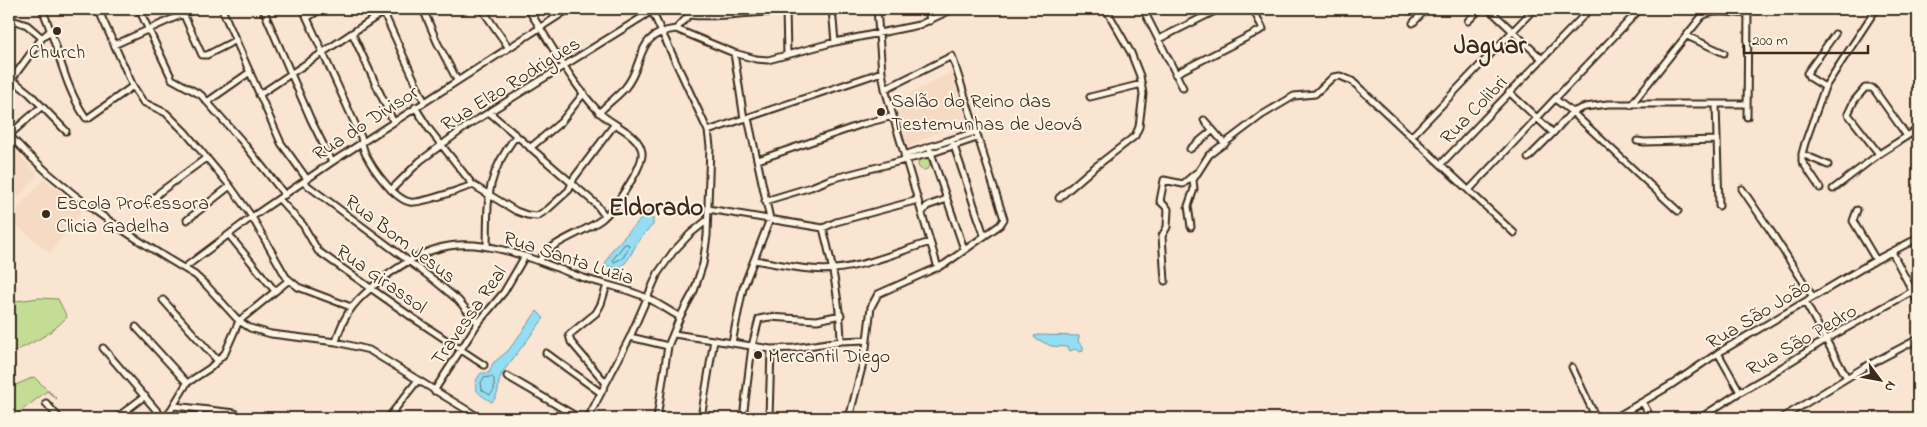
<svg xmlns="http://www.w3.org/2000/svg" width="1927" height="427" viewBox="0 0 1927 427" font-family="'Indie Flower',sans-serif">
  <style>
    .built { fill: #f7dac3 }
    .green { fill: #c3de94; stroke: #7f8459 }
    .water { fill: #94def5; stroke: #70969f }
    .lines { fill: none; stroke-linecap: round; stroke-linejoin: round }
    .shore { stroke: #5f7274; stroke-width: 1 }
    .minor-casing { stroke: #3b2a1e; stroke-width: 9 }
    .minor { stroke: #fcf5e5; stroke-width: 5 }
    .poi-dot { fill: #3b2a1e; stroke: #fcf5e5; stroke-width: 2 }
    .labels { text-anchor: middle; stroke-width: 4; stroke-linejoin: round; paint-order: stroke }
    .poi-label { font-size: 20px; fill: #3b2a1e; stroke: #fcf5e5; text-anchor: start }
    .street-label { font-size: 20px; fill: #3b2a1e; stroke: #fcf5e5 }
    .district-label { font-size: 25px; font-weight: bold; fill: #3b2a1e; stroke: #fcf5e5 }
  </style>
  <rect width="100%" height="100%" fill="#f9e5d1"/>
  <filter id="ink" filterUnits="userSpaceOnUse"><feTurbulence type="fractalNoise" baseFrequency=".02" numOctaves="2"/><feDisplacementMap in="SourceGraphic" scale="10" xChannelSelector="R" yChannelSelector="G"/><feConvolveMatrix kernelMatrix="1 2 1 2 8 2 1 2 1" color-interpolation-filters="sRGB"/></filter>
  <g filter="url(#ink)">
    <path class="built" d="M951 72 965 118 907 148 896 101Z
      M9 144 38 175 9 208Z
      M44 179 83 210 50 253 9 219Z"/>
    <path class="green" d="M918 164a6 6 0 1 1 12 0a6 6 0 1 1-12 0Z
      M39 298 58 299 67 317C49 336 32 343 9 354V302Z
      M34 377 57 399 47 391 12 418H9V388Z"/>
    <path class="water" d="M650 209H653V225C648 229 643 235 639 240 630 253 625 277 605 264L612 250Z
      M537 311 544 318 502 373C496 384 502 391 492 402 478 394 469 388 481 373H489L493 363 508 351Z
      M1039 335 1079 336 1078 342 1083 346V351L1080 352 1075 349 1070 351 1067 347 1051 346 1035 338 1034 336Z"/>
    <g class="lines">
      <path class="shore" d="M625 244H628L629 247 623 258 614 262 613 260Z
        M492 377 494 379V390L490 395 482 390 481 382 484 378Z"/>
      <g class="minor-casing">
        <path id="minor" d="M42 9C58 44 63 85 86 118H88L133 86
          M98 9 133 86 143 102 166 113 186 133 230 186 252 217 286 277 298 287 351 307
          M139 9 172 79 201 95 241 140 285 195
          M181 9 202 55H207L236 40
          M222 9 281 143 307 179
          M263 9 311 120 332 162
          M303 9 361 137C362 143 363 150 366 155 373 169 394 199 410 202 422 204 460 189 473 185
          M423 9 437 42 457 80
          M482 9 509 48
          M528 9C550 42 572 84 599 112 611 125 639 133 642 152 644 167 613 210 602 219 586 232 547 243 540 260
          M651 9 708 131 710 146 707 236 703 264 694 291 680 317 668 346 657 418
          M786 9 787 55
          M832 9 835 42
          M877 9 882 72 885 89 938 268
          M928 9 930 21
          M1143 9 1183 88
          M1489 9 1541 58
          M1914 9 1918 15
          M383 11 424 101
          M689 15C722 19 753 10 786 12
          M307 18 321 9
          M9 19 27 25 42 38
          M1468 21 1480 9
          M1413 23 1426 9
          M676 29 734 53 756 59 768 60 835 42 919 25 953 9
          M352 33 393 121
          M1687 36 1724 53
          M1159 39 1219 9
          M114 45 194 9
          M734 53 744 119
          M1175 74 1263 29 1253 9
          M9 77 29 93 66 131
          M12 79 42 38 50 31
          M1825 87 1809 77 1807 73 1835 34
          M1509 92 1553 133 1572 112 1585 107 1608 104H1747
          M259 95 388 9
          M1090 97 1142 84
          M1555 99 1572 112 1678 211
          M207 102 250 72
          M1716 104 1719 206
          M1631 105 1702 16C1714 9 1734 13 1748 14
          M415 107 429 129 473 185 516 211 527 215 537 216 547 210 569 190 574 178 614 125
          M490 113 596 204 605 216
          M599 113C607 104 617 97 625 88 646 64 633 34 676 29L695 9
          M1747 117 1748 9
          M1204 120 1225 144
          M708 131 882 72
          M9 135C63 193 127 235 195 275L207 286 239 321 250 328 271 334 336 342 369 350 480 418
          M9 135 41 107
          M1411 137 1534 9
          M952 140 984 235
          M1637 141 1644 142 1717 140
          M929 147 964 249
          M530 148 561 122 584 93
          M1190 149 1213 130
          M1802 154 1828 165
          M1879 154 1848 114 1854 101 1865 88H1872L1875 91 1907 136
          M904 155 975 132
          M1528 158 1553 133
          M758 160 863 124 893 116
          M1441 164 1590 9
          M303 182 434 280 458 300 478 323
          M1820 188 1802 161V154L1805 143 1825 87 1876 9
          M1742 189 1772 233 1813 297
          M1833 189 1879 154 1918 129
          M391 190 420 161 467 126 652 11
          M1469 190 1640 9
          M1059 198 1090 171 1135 136 1139 127 1143 94 1140 76 1131 53 1106 9
          M279 199 303 225 318 251 413 318 484 365
          M765 201 811 187 831 179 932 153 977 138
          M150 203 160 192 206 158
          M708 209 823 228 836 222 918 200
          M1857 210 1853 221 1876 260
          M922 213 927 206 947 199
          M187 220 230 186
          M1191 227 1188 206 1194 189 1193 180 1209 155 1262 115 1294 96 1315 94 1333 77 1340 76 1352 81 1514 233
          M823 228C833 266 840 301 841 341
          M229 235 275 291
          M487 247C488 198 485 177 516 136
          M1892 252 1918 302
          M755 260C778 264 811 272 835 269 866 266 901 251 930 242
          M184 268 252 217 332 162 569 9
          M1165 281 1162 236 1167 227 1168 209 1160 201 1164 180 1183 184 1196 173
          M163 300 218 361
          M1805 302 1847 378
          M136 327 187 383
          M674 334 771 349 794 348 841 341 866 340
          M630 337 668 346
          M336 342C344 311 358 298 382 279 402 264 424 250 449 246 491 239 540 262 578 276 600 284 626 288 647 298 658 303 669 311 680 317
          M732 343 743 288 770 219 748 118
          M103 348 163 418
          M546 353 601 393
          M1718 353 1740 392
          M1572 367 1596 418
          M507 376 579 418
          M605 382 571 342 569 335 596 313 601 304 607 285
          M434 391 478 323 504 292 525 256
          M46 403 59 418
          M1643 403 1651 418
          M174 406 235 413 237 415 238 418
          M116 418 145 396
          M166 418 187 383 210 368 225 353 239 321 289 280
          M388 418 418 380
          M588 418 630 337 658 273 673 252 690 234 706 221
          M701 418 714 340
          M743 418 752 346 759 319 769 317 817 320 841 315
          M769 418 771 349
          M849 418 865 356 871 307 878 294 945 264 1000 225 1004 219 952 56 885 89
          M1615 418 1671 385 1718 353 1876 260 1918 238
          M1700 418 1740 392 1768 376 1825 340 1918 288
          M1782 418 1863 368 1918 339"/>
      </g>
      <use href="#minor" class="minor"/>
    </g>
  </g>
  <g class="poi-dot">
    <circle cx="57" cy="31" r="5"/>
    <circle cx="881" cy="112" r="5"/>
    <circle cx="46" cy="214" r="5"/>
    <circle cx="758" cy="355" r="5"/>
  </g>
  <g class="labels">
    <g class="poi-label">
      <text x="57" y="58" text-anchor="middle">Church</text>
      <text x="891" y="107">Salão do Reino das<tspan x="891" dy="23">Testemunhas de Jeová</tspan></text>
      <text x="56" y="209">Escola Professora<tspan x="56" dy="23">Clicia Gadelha</tspan></text>
      <text x="768" y="362">Mercantil Diego</text>
    </g>
    <g class="street-label">
      <text transform="translate(510 83) rotate(-32)" y="7">Rua Elzo Rodrigues</text>
      <text transform="translate(1473 109) rotate(-46)" y="7">Rua Colibri</text>
      <text transform="translate(365 122) rotate(-33)" y="7">Rua do Divisor</text>
      <text transform="translate(401 238) rotate(37)" y="7">Rua Bom Jesus</text>
      <text transform="translate(569 257) rotate(18)" y="7">Rua Santa Luzia</text>
      <text transform="translate(382 278) rotate(35)" y="7">Rua Girassol</text>
      <text transform="translate(1758 313) rotate(-31)" y="7">Rua São João</text>
      <text transform="translate(468 315) rotate(-55)" y="7">Travessa Real</text>
      <text transform="translate(1801 339) rotate(-30)" y="7">Rua São Pedro</text>
    </g>
    <g class="district-label">
      <text x="1490" y="53">Jaguar</text>
      <text x="656" y="215">Eldorado</text>
    </g>
  </g>
  <rect width="1927" height="427" fill="none" stroke="#fcf5e5" stroke-width="30"/>
  <rect x="15" y="15" width="1897" height="397" fill="none" stroke="#3b2a1e" stroke-width="2" filter="url(#ink)"/>
  <g transform="translate(1880 380) rotate(122)" stroke="#fcf5e5" stroke-width="4" paint-order="stroke">
  <path d="M0-4L9 19L0 12L-9 19Z" fill="#3b2a1e"/>
  <text y="-8" font-size="14" font-weight="bold" text-anchor="middle" fill="#3b2a1e">N</text>
  </g>
  <path d="M1744 45v8h124v-8" fill="none" stroke="#3b2a1e" stroke-width="2.5"/>
  <text x="1752" y="45" font-size="15" fill="#3b2a1e" stroke="#fcf5e5" stroke-width="4" paint-order="stroke">200 m</text>
</svg>
